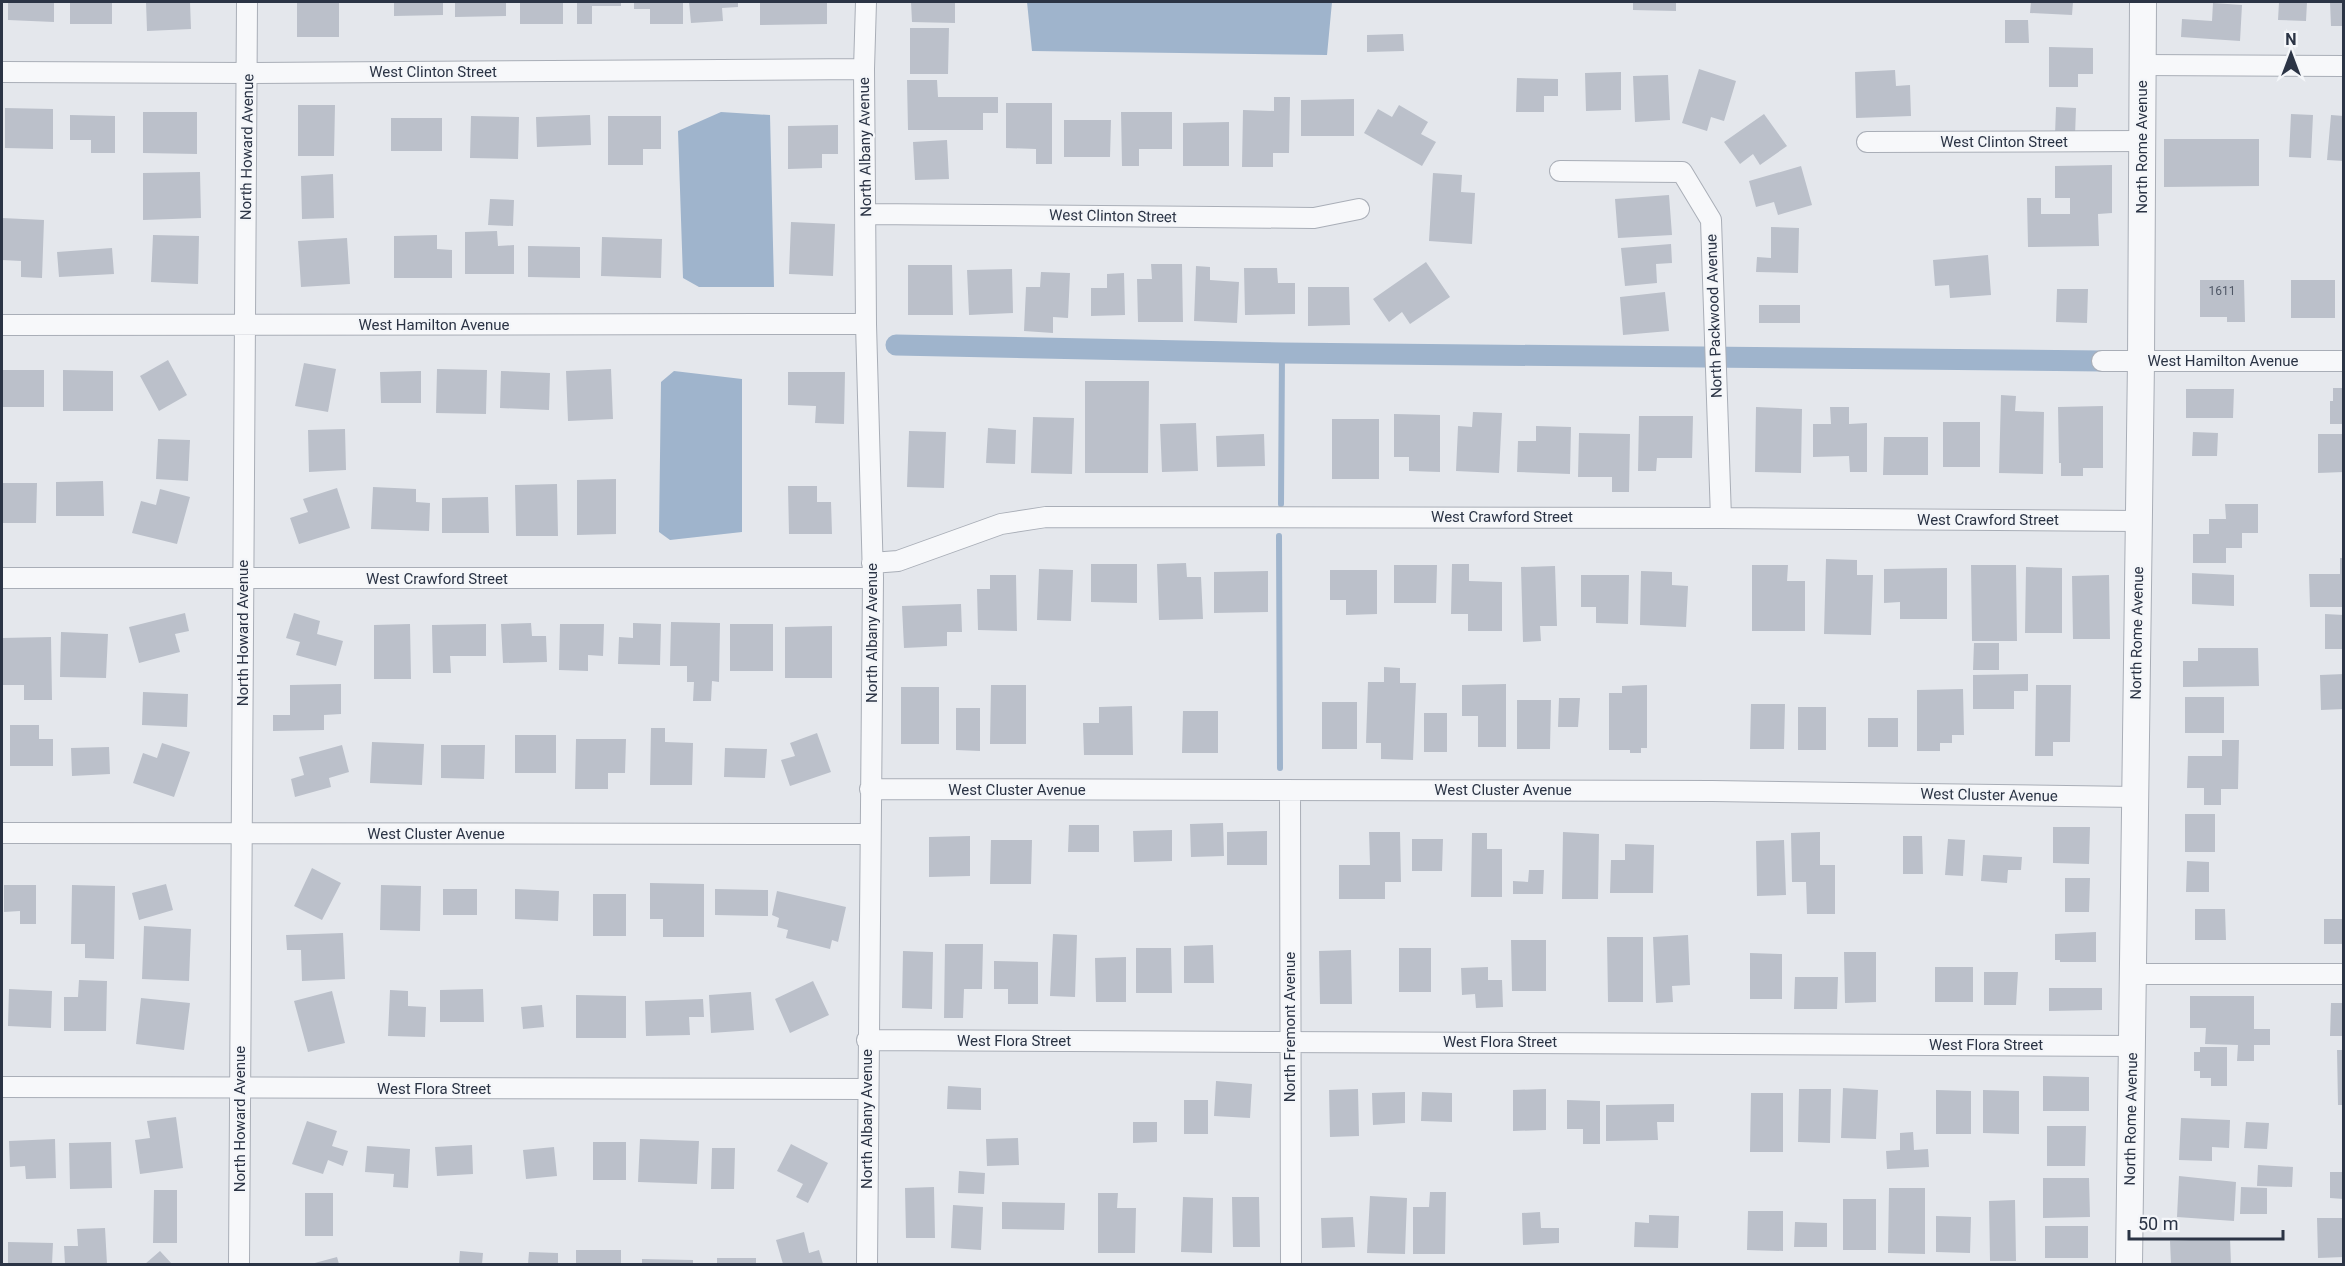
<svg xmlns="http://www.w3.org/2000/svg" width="2345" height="1266" viewBox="0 0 2345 1266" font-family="Roboto,sans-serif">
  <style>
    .water { fill: #9fb4cc }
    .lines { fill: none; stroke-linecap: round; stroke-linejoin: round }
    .stream { stroke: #9fb4cc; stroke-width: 6 }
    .canal { stroke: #9fb4cc; stroke-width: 21 }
    .building { fill: #bbc0ca }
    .minor-casing { stroke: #a9aeb7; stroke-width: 22 }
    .tertiary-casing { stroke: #a9aeb7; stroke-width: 28 }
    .minor { stroke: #f7f8fa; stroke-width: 20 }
    .tertiary { stroke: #f7f8fa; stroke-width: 26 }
    .labels { text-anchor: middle; stroke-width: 4.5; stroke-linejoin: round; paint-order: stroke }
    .number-label { font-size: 12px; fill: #4f5766 }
    .street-label { font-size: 15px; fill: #2b3445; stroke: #f4f6f9 }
  </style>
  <rect width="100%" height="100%" fill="#e4e7ec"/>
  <path class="water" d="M1027 2H1332L1327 55 1032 51Z
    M721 112 770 115 774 287H699L683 278 678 131Z
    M674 371 742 379V532L670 540 659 532 661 382Z"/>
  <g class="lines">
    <path class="stream" d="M1281 504 1282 353
      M1279 536 1280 768"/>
    <path class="canal" d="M896 345 1282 353 2102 361"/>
  </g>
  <path class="building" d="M8 2H54V22L8 20Z
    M70 2H112V24H70Z
    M146 2H190L191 29 147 31Z
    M297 2H339V37H297Z
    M394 2H443V15L394 16Z
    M455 2H506V16L455 17Z
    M520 2H563V24H520Z
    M577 2H621V6H592V24H577Z
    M634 2H683V24H650V9H634Z
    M689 2H738V7L722 8 723 21 691 23Z
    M760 2H827V24L760 25Z
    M911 2H955V23L912 22Z
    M1633 2H1676V11L1633 10Z
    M2031 2H2073L2072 15 2030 13Z
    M2279 2H2307L2306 21 2278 20Z
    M2330 2H2344V26H2331Z
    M2213 3 2242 5 2240 41 2181 37 2182 19 2212 21Z
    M2005 20H2028L2029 43H2005Z
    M910 28H949L948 74H910Z
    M1403 34 1404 51 1367 52V35Z
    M2049 47 2093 48V74H2078V87H2049Z
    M1699 69 1736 81 1724 121 1711 117 1707 131 1682 123Z
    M1895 70 1896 86 1910 85 1911 116 1856 118 1855 72Z
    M1621 72V110L1586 111 1585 73Z
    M1668 75 1670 120 1635 122 1633 76Z
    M1517 78 1558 79V96H1544V112H1516Z
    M907 80H937L938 97H998V113H983V130H908Z
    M1274 97H1290L1289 153H1273V167H1242L1243 110 1274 111Z
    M1354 99V136H1301V100Z
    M1006 103H1052V164H1036V149L1006 148Z
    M298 105H335L334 156H298Z
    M1399 105 1428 122 1421 134 1436 142 1422 166 1364 133 1378 109 1392 117Z
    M2056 107 2076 108 2075 136 2055 135Z
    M5 108 53 109V149L5 148Z
    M143 112H197V154L143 153Z
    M1121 112H1172V149H1139V166H1122Z
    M1764 114 1787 146 1760 165 1753 154 1740 164 1724 142Z
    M2291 114 2313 115 2311 158 2289 157Z
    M70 115 115 116V153H91V140H70Z
    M590 115 591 145 537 147 536 117Z
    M2331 115 2344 116V161L2327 160Z
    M471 116 519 117 518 159 470 158Z
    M608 116H661V149H643V165H608Z
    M391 118H442V151H391Z
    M1064 120H1111L1110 157H1064Z
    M1229 122V166H1183V123Z
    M838 125V154H822V168L788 169V126Z
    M2164 139H2259V186L2164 187Z
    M947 140 949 179 915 180 913 142Z
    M2112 165V213L2098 214 2099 246 2028 247 2027 198H2041V214H2070V198H2055V166Z
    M1801 166 1812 205 1778 215 1774 202 1756 207 1749 181Z
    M200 172 201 218 143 220V173Z
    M1433 173 1462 175 1461 192 1475 193 1472 244 1429 241Z
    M333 174 334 218 302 219 301 176Z
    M1669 195 1672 235 1618 238 1615 199Z
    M490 199 514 200 513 226 488 225Z
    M2 218 44 220 42 278 21 277V261L2 260Z
    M791 222 835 224 833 276 789 274Z
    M1771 227 1799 228 1798 273 1756 272 1757 257 1771 258Z
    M497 231 498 246 514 245V274H465V232Z
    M153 235 199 236 198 284 151 282Z
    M437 235V249L452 250V278H394V236Z
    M602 237 662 239 661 278 601 276Z
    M347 238 350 284 301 287 298 241Z
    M1671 244 1672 263 1656 264 1657 283 1625 286 1621 248Z
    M528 246 580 247V278L528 277Z
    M112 248 114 274 59 277 57 252Z
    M1988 255 1991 295 1950 298 1949 285 1935 286 1933 260Z
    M1426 262 1450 297 1410 324 1402 312 1389 322 1373 299Z
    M1151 264H1182L1183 322H1138L1137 279H1152Z
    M908 265H952L953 315H908Z
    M1196 266 1210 267V280L1239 282 1237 323 1194 321Z
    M1244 268H1277L1278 283H1295V314L1245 315Z
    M1012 269 1013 313 969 315 967 270Z
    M1041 272 1070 273 1068 318 1053 317V333L1024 331 1026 287H1040Z
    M1124 273 1125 315 1091 316V288H1107V274Z
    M2200 280H2244L2245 322H2227V317H2200Z
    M2291 280H2335V318H2291Z
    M1308 287H1349L1350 325 1308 326Z
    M2057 289H2088L2087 323 2056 322Z
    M1665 292 1669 331 1623 335 1620 297Z
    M1759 305H1800V323H1759Z
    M168 360 187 395 159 411 140 376Z
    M304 363 336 369 328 412 295 406Z
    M437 369 487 370 486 414 436 413Z
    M611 369 613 419 568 421 566 371Z
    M2 370H44V407H2Z
    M63 370 113 371V411H63Z
    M421 371V403H381L380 372Z
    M501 371 550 373 549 410 500 408Z
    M788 372H845L844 424 815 423 816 406 788 405Z
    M1085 381H1149L1148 473H1085Z
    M2333 388H2344V424H2330V401H2333Z
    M2186 389H2234L2233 418H2186Z
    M2001 395 2016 396 2015 411 2044 412 2043 474 1999 473Z
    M2103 406V468H2083V476H2061V463H2059L2058 407Z
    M1756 407 1802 409 1801 473 1755 472Z
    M1830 407H1849V424L1867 423V472H1850L1849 456 1813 457V424H1831Z
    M1473 412 1502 413 1499 473 1456 471 1458 426 1472 427Z
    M1394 414 1440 415V472L1409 471V457H1394Z
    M1639 416H1693L1692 458H1657L1656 471H1638Z
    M1033 417 1074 418 1072 474 1031 473Z
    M1332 419H1379V479H1332Z
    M1943 422H1980V467H1943Z
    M1196 423 1198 471 1162 472 1160 424Z
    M1536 426 1571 427 1570 474 1517 472 1518 441H1536Z
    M988 428 1016 430 1015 464 986 463Z
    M345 429 346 470 309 472 308 430Z
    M909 431 946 432 944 488 907 487Z
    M2193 432 2218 433 2217 456H2192Z
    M1579 433 1630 434 1629 492H1612V477H1578Z
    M1264 434 1265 466 1217 467 1216 436Z
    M2318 434H2344V472L2318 473Z
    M1884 437H1928V475H1883Z
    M158 439 190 440 188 481 156 479Z
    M616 479V534L577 535V480Z
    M103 481 104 516H56V482Z
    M2 483H37L36 523H2Z
    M557 484 558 536H516L515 485Z
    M788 486H817V502H831L832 534H789Z
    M373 487 416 489V502L430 503 429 531 371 529Z
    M337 488 350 528 299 544 290 518 308 512 303 499Z
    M160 489 190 497 177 544 132 533 141 501 156 505Z
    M488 497 489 533H442V498Z
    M2225 504H2258V533H2242V548H2226V563H2193V534H2209V519H2226Z
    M2340 558H2344V607H2310L2309 574H2340Z
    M1826 559 1857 560V575H1873L1871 635 1824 634Z
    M1186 563 1187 577H1201L1203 619 1159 620 1157 564Z
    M1091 564H1137V603L1091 602Z
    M1452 564H1469V581L1502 582V631H1468V614H1451Z
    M1394 565H1437L1436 603H1394Z
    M1752 565H1788L1787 581H1805V631H1752Z
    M1971 565H2016L2017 641H1972Z
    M1555 566 1557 626H1540L1541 641 1523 642 1521 567Z
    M2026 567 2062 568V633H2025Z
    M1947 568V619H1900V602L1884 603V569Z
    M1039 569 1073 570 1071 621 1037 620Z
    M1330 570H1377V614L1346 615V600H1330Z
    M1268 571V612L1214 613V572Z
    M1641 571 1672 572V585L1688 586 1686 627 1640 625Z
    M2192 573 2234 575V606L2192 604Z
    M990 575H1016L1017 631 978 630 977 589H990Z
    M1581 575H1629L1628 624 1596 623V607H1581Z
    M2109 575 2110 639H2073L2072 576Z
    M961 604 962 632H947V646L904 648 902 606Z
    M185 613 189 631 175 634 180 652 139 663 129 627Z
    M294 613 320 621 317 634 343 641 336 666 296 655 300 642 286 638Z
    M2325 614 2344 615V649H2325Z
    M671 622 720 623 719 682 712 681 711 701H693L694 682H687V666H670Z
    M531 623 532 636H546L547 662 503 663 501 624Z
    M633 623 661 624 660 665 618 664 619 637 633 638Z
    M410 624 411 679H374V625Z
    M486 624V656H450L451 673H433L432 625Z
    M560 624H604L603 656 588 655V671L559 670Z
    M730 624H773V671H730Z
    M832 626V678H785V627Z
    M61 632 108 634 106 678 60 677Z
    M51 637 52 700H24V685H2V638Z
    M1974 643H1999V670H1973Z
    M2198 648H2258L2259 686 2183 687V661H2198Z
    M1384 667 1400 668V683H1416L1413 760 1381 759V743H1366L1368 682H1384Z
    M2028 674V691H2014V709H1973V675Z
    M2344 674V709L2321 710 2320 675Z
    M341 684V714L324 715V730L273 731V715H290V685Z
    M1506 684V747H1478V716H1462V685Z
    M991 685H1026V744H990Z
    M1647 685V748H1641V753H1630V750H1609V693H1622V686Z
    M2036 685H2071L2070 742H2053V756H2035Z
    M901 687H939V744H901Z
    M1963 689 1964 735H1952V743H1940V751H1917V690Z
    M143 692 188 694 187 727 142 725Z
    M2185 697H2224V733H2185Z
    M1559 698H1580L1578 727H1558Z
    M1517 700H1551L1550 749H1517Z
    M1322 702H1357V749H1322Z
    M1751 704H1785L1784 749H1750Z
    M1132 706 1133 755H1084L1083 723H1099V707Z
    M1798 707H1826V750H1798Z
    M956 708H980V751L956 750Z
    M1183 711H1218V753H1182Z
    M1424 713H1447V752H1424Z
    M1868 718H1898V747H1868Z
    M10 725H39V739H53V766H10Z
    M651 728H665V742L693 743 692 785H650Z
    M817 733 831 772 790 786 781 760 795 756 790 743Z
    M515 735H556V773H515Z
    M576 739H626L625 773H608V789H575Z
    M2222 740H2239L2238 789H2221V805H2204V788H2187L2188 756H2222Z
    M372 742 424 744 422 785 370 783Z
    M162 743 190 752 174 797 133 783 143 753 157 758Z
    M342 745 349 772 329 778 331 787 295 797 291 779 304 775 299 757Z
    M441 745H485L484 779 441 778Z
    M109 747 110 774 72 776 71 748Z
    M725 748 767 749 765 778 724 777Z
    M2185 814H2215V852H2185Z
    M1223 823 1224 856 1191 857 1190 824Z
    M1069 825H1099V852H1068Z
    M2053 827H2090L2089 864 2053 863Z
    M1172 830V861L1134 862 1133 831Z
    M1267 831V865H1227V832Z
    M1369 832H1400L1401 882H1385V899H1339V865H1370Z
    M1563 832 1599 834 1598 899H1562Z
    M1820 832V865H1835V914H1807L1806 882H1792L1791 833Z
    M1472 833H1487V849H1502V897H1471Z
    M970 836V876L929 877V837Z
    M1903 836H1922L1923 874H1903Z
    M1412 839H1443L1442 871H1412Z
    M1948 839 1965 840 1963 876 1945 875Z
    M991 840H1032L1031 884H990Z
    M1784 840 1786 895 1757 896 1756 841Z
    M1625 844 1654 845 1653 893H1610L1611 860H1625Z
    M1983 855 2022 857 2021 870H2008L2007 883 1981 881Z
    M2187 861 2209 862V892H2186Z
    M312 868 341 883 322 920 294 906Z
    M1529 870H1544L1543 894H1513V881L1528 882Z
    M2065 878H2090L2089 912H2065Z
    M650 883 704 884V937H663V919H650Z
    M166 884 173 910 139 920 132 893Z
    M4 885H36V924H20V911L4 912Z
    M72 885 115 886 114 959 85 958V944H71Z
    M381 885 421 886 420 931 380 930Z
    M443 889H477V915H443Z
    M515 889 559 891 558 921 515 919Z
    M715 889 768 890V916L715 915Z
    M777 891 846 907 838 942 832 940 830 949 786 938 788 930 777 927 779 918 772 915Z
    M593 894H626V936H593Z
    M2195 909H2225L2226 940H2195Z
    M2324 919H2344V944H2324Z
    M144 926 191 929 189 981 142 979Z
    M2096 932V962H2060V960H2055V934Z
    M343 933 345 979 302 981 301 950H287L286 935Z
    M1053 934 1077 935 1075 997 1050 996Z
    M1688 935 1690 985 1672 986 1673 1002 1656 1003 1653 937Z
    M1607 937H1643V1002H1608Z
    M1511 940H1546V991H1512Z
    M945 944H983L982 989H964L963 1018H944Z
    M1213 945 1214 983H1184V946Z
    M1136 948H1171L1172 993H1136Z
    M1399 948H1431V992H1399Z
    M1351 950 1352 1004H1320L1319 951Z
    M903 951 933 952 932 1009 902 1008Z
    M1844 952H1876V1002L1845 1003Z
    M1750 953 1782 954V999H1750Z
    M1126 957V1002H1096L1095 958Z
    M994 961 1038 962V1004H1008V989H994Z
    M1488 967V980H1502L1503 1007 1476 1008 1475 994 1462 995 1461 968Z
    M1935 967H1973V1002H1935Z
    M1984 972H2018L2016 1005H1984Z
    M1795 977H1838L1837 1009H1794Z
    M79 980 107 981 106 1031H64V997H78Z
    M813 981 829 1015 790 1033 775 999Z
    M2049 988H2102V1010L2049 1011Z
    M9 989 52 991 51 1028 8 1026Z
    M483 989 484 1022H440V990Z
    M390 990 408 991V1006L426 1007 425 1037 388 1036Z
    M332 991 345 1043 308 1052 294 1001Z
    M751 992 754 1030 711 1033 709 995Z
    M576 995 626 996V1038H576Z
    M2190 996H2254V1029H2270V1045H2254V1061H2237L2238 1045 2205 1044 2206 1028H2190Z
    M141 998 190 1003 184 1050 136 1044Z
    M703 999 704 1017H689L690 1035 646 1036 645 1001Z
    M2331 1003H2344V1036H2330Z
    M542 1005 544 1027 523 1029 521 1007Z
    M2200 1047H2227V1086H2211V1078H2200V1071H2194V1052H2200Z
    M2337 1050H2344V1105H2338Z
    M2043 1076 2089 1077V1111H2043Z
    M1216 1081 1252 1084 1250 1118 1214 1116Z
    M948 1086 981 1088V1110L947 1109Z
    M1843 1088 1878 1090 1876 1139 1841 1138Z
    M1358 1089 1359 1136 1330 1137 1329 1090Z
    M1546 1089V1130L1513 1131V1090Z
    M1799 1089H1831L1830 1143 1798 1142Z
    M1936 1090 1971 1091V1134H1936Z
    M1983 1090 2019 1091V1134L1983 1133Z
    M1405 1092V1123L1373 1125 1372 1093Z
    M1422 1092 1452 1093V1122L1421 1121Z
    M1751 1093H1783V1152H1750Z
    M1184 1100H1208V1134H1184Z
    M1567 1100 1600 1101V1144H1583V1129H1567Z
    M1674 1104V1122H1657L1658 1140 1606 1141V1105Z
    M176 1117 183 1168 140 1174 135 1140 150 1138 147 1121Z
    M2181 1118 2230 1120 2229 1148 2212 1147V1161L2179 1160Z
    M307 1121 337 1131 332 1146 348 1151 343 1166 328 1160 323 1174 292 1164Z
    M1133 1122H1157V1142L1133 1143Z
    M2246 1122 2269 1123 2267 1149 2244 1148Z
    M2047 1126H2086L2085 1166H2047Z
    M1913 1132 1914 1150 1928 1149 1929 1167 1887 1169 1886 1151 1900 1150V1133Z
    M1018 1138 1019 1165 987 1166 986 1139Z
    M55 1139 56 1178 26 1179 25 1166 10 1167 9 1141Z
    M640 1139 699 1141 697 1184 638 1182Z
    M111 1142 112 1188 70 1189 69 1143Z
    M593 1142H626V1180H593Z
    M791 1144 828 1163 808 1203 796 1197 803 1184 777 1171Z
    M472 1145 473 1174 437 1176 435 1147Z
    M367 1146 410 1149 408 1188 393 1187 394 1174 365 1172Z
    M554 1147 557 1176 526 1179 523 1150Z
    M712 1148H735L734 1189H711Z
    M2258 1165 2293 1167 2292 1187 2257 1186Z
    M959 1171 985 1173 984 1194 958 1193Z
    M2330 1172H2344V1199L2330 1198Z
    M2179 1176 2236 1182 2234 1221 2177 1217Z
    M2043 1178H2089L2090 1217 2043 1218Z
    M934 1187 935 1238H906L905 1188Z
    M2241 1187 2267 1188V1214H2240Z
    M1889 1188H1925V1254L1888 1253Z
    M154 1190H177V1243H153Z
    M1430 1192H1446L1445 1254H1413V1207H1429Z
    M305 1193H333V1236H305Z
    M1098 1193H1118L1117 1208H1136L1135 1253H1098Z
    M1370 1196 1407 1198 1405 1254 1367 1253Z
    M1183 1197 1213 1198 1212 1253 1181 1252Z
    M1232 1197H1259L1260 1247H1233Z
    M1843 1199H1876V1250H1843Z
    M2015 1200 2016 1261H1990L1989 1201Z
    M1002 1202 1065 1203 1064 1230 1002 1229Z
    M953 1205 983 1207 981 1250 951 1248Z
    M1748 1211H1783V1251L1747 1250Z
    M1540 1212 1541 1228H1559V1243L1523 1245 1522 1213Z
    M1649 1215 1679 1216 1678 1248 1634 1247 1635 1222 1649 1223Z
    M1936 1216 1971 1217 1970 1253 1936 1252Z
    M1353 1217 1355 1247 1322 1248 1321 1218Z
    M2317 1218H2344V1257L2318 1258Z
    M1795 1222 1827 1223V1247H1794Z
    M2045 1226H2088V1258H2045Z
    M105 1228 107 1264H65L64 1246H78L77 1229Z
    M804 1232 809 1253 819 1250 823 1264H783L776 1240Z
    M2230 1238 2231 1264H2171L2170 1241Z
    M8 1242 53 1243 52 1264H8Z
    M576 1250H621V1264H576Z
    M160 1251 172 1264H145Z
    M460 1251 483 1253 482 1264H459Z
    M529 1252 558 1253V1264H528Z
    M337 1257 339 1264H311Z
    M717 1258H756V1264H717Z
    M642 1259 693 1260V1264H642Z"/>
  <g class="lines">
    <g class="minor-casing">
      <path id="minor" d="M866 2 864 69 866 324 873 578 867 1264
        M2142 65 2344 66
        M2 72 247 73 864 69
        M1867 142 2141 141
        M1560 171 1682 172 1711 220 1721 518
        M866 214 1314 218 1359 209
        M2 325 866 324
        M2102 361H2344
        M872 563 898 561 1001 524 1046 517 1721 518 2138 521
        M2 578H873
        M870 789 1712 791 2136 797
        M1290 790 1291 1264
        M2 833 870 834
        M2133 974H2344
        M867 1040 2133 1046
        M2 1087 867 1089
        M239 1264 247 2"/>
    </g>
    <g class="tertiary-casing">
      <path id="tertiary" d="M2129 1264 2141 361 2143 2"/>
    </g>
    <use href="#minor" class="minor"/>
    <use href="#tertiary" class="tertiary"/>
  </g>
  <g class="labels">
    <g class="number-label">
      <text x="2222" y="295">1611</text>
    </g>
    <g class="street-label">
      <text x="433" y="77">West Clinton Street</text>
      <text x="2004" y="147">West Clinton Street</text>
      <text transform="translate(247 147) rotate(-89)" y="5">North Howard Avenue</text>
      <text transform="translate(865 147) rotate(-91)" y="5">North Albany Avenue</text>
      <text transform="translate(2142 147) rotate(-90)" y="5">North Rome Avenue</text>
      <text transform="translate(1113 216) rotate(1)" y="5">West Clinton Street</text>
      <text transform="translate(1714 316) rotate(-92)" y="5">North Packwood Avenue</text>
      <text x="434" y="330">West Hamilton Avenue</text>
      <text x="2223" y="366">West Hamilton Avenue</text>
      <text x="1502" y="522">West Crawford Street</text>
      <text x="1988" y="525">West Crawford Street</text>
      <text x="437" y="584">West Crawford Street</text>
      <text transform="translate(243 633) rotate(-90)" y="5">North Howard Avenue</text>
      <text transform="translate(872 633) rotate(-90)" y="5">North Albany Avenue</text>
      <text transform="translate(2137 633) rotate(-89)" y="5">North Rome Avenue</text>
      <text x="1017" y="795">West Cluster Avenue</text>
      <text x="1503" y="795">West Cluster Avenue</text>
      <text transform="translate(1989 795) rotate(1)" y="5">West Cluster Avenue</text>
      <text x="436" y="839">West Cluster Avenue</text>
      <text transform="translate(1290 1027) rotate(-90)" y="5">North Fremont Avenue</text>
      <text x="1014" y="1046">West Flora Street</text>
      <text x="1500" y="1047">West Flora Street</text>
      <text x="1986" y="1050">West Flora Street</text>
      <text x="434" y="1094">West Flora Street</text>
      <text transform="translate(240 1119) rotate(-90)" y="5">North Howard Avenue</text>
      <text transform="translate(867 1119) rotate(-90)" y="5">North Albany Avenue</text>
      <text transform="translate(2131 1119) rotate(-89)" y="5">North Rome Avenue</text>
    </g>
  </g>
  <rect width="2345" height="1266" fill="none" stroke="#2b3445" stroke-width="6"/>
  <g transform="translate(2291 54)" stroke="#f4f6f9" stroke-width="4.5" paint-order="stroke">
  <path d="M0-4.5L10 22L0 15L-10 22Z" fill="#2b3445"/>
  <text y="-9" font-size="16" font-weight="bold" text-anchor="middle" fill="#2b3445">N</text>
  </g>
  <path d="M2129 1230v9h154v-9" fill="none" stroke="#2b3445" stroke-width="3"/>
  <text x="2138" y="1230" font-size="18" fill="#2b3445" stroke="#f4f6f9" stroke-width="4.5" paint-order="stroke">50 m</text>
</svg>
